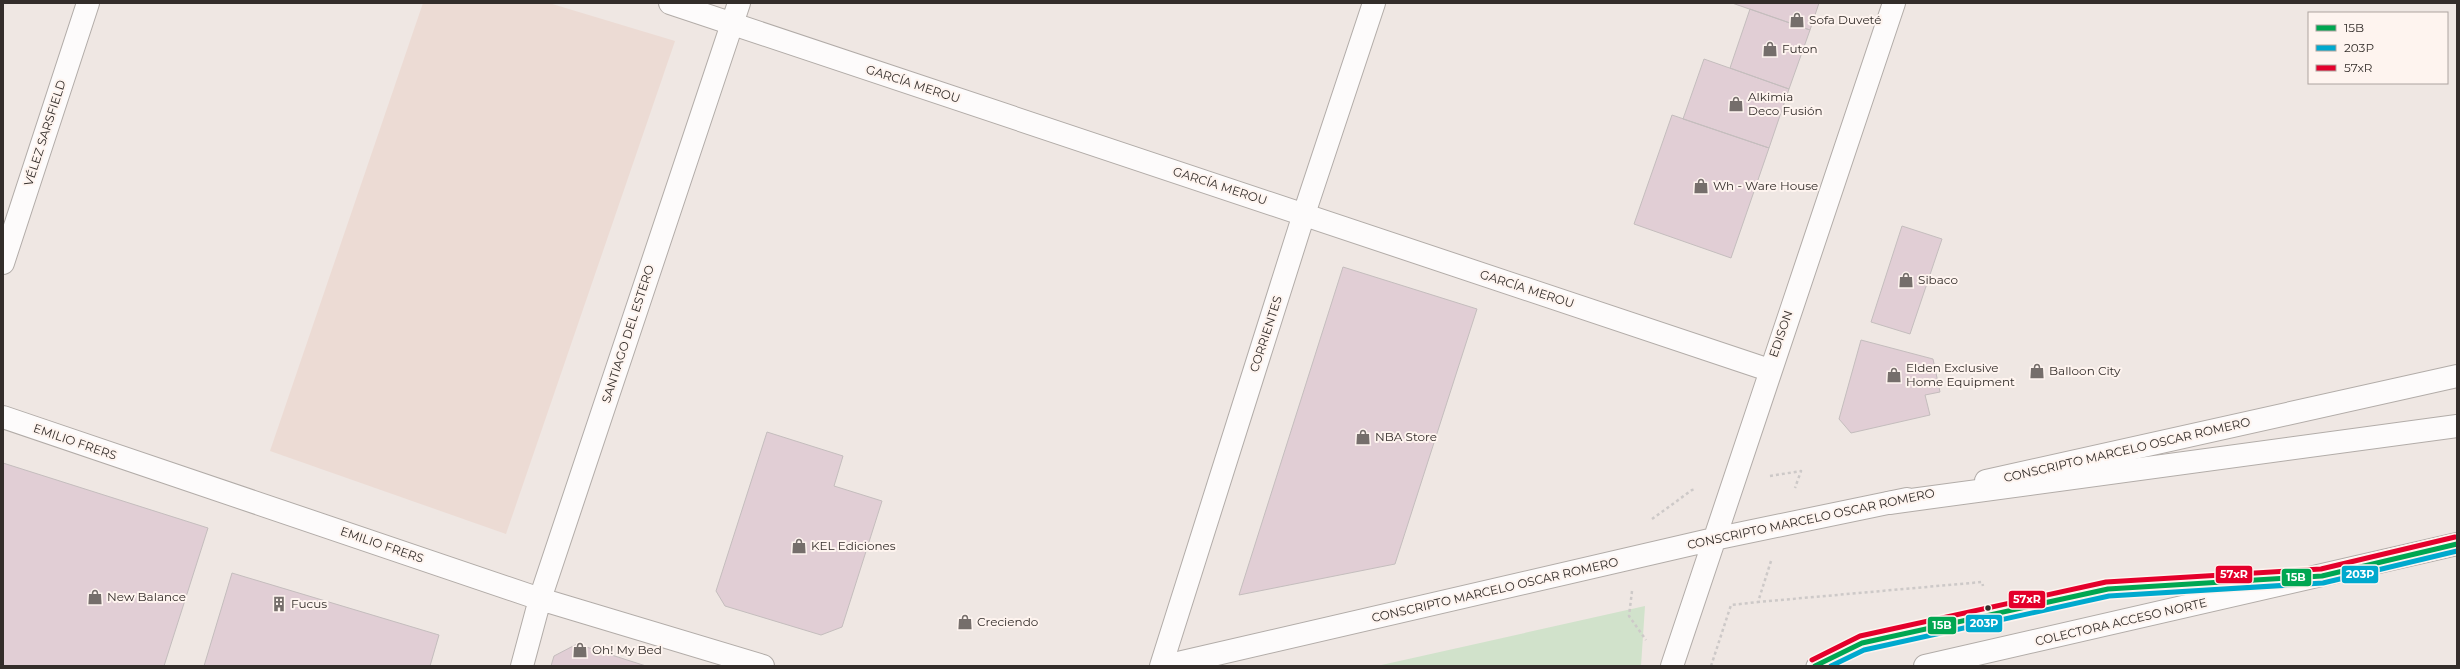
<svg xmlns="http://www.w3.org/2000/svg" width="2460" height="669" viewBox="0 0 2460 669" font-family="Montserrat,sans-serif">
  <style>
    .built { fill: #ecdbd4 }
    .green { fill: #d1e2cb }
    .building { fill: #e1ced5; stroke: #c4bdbd }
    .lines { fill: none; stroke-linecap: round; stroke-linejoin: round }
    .lane-casing { stroke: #b2aca8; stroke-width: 19 }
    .street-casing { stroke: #b2aca8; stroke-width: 24 }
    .secondary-casing { stroke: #b2aca8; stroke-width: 24 }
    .highway-casing { stroke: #b2aca8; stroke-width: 24 }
    .path { stroke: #cdc9c8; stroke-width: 2.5; stroke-dasharray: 3 3; stroke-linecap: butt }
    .lane { stroke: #fdfbfb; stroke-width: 17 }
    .street { stroke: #fdfbfb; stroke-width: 22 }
    .secondary { stroke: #fdfbfb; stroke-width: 22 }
    .highway { stroke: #fdfbfb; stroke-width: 22 }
    .bus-1-casing { stroke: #fef4ef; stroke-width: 8 }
    .bus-2-casing { stroke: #fef4ef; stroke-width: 8 }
    .bus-3-casing { stroke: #fef4ef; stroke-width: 8 }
    .bus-1 { stroke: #00a651; stroke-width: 5 }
    .bus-2 { stroke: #00a9ce; stroke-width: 5 }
    .bus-3 { stroke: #e4002b; stroke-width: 5 }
    .bus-dot { fill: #332d2a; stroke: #fef4ef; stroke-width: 1.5 }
    .labels { text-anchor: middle; stroke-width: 4; stroke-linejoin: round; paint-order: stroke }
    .poi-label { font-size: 12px; fill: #332d2a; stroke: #fef4ef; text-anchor: start }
    .street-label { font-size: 12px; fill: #332d2a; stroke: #fef4ef }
    .line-badge { stroke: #fef4ef; stroke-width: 1.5 }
    .badge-label { font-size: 11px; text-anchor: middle; font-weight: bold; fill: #fff }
  </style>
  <rect width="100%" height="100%" fill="#efe7e3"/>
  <path class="built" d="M423 3H549L675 41 506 534 270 451Z"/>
  <path class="green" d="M1645 606 1641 666H1377Z"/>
  <path class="building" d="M1732 3H1819L1810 30Z
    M1750 9 1810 30 1789 89 1730 68Z
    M1704 59 1789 89 1769 148 1683 119Z
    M1672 115 1769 148 1731 258 1634 224Z
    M1902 226 1942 239 1910 334 1871 322Z
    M1343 267 1477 309 1395 564 1239 595Z
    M1861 340 1933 359 1940 392 1925 395 1930 415 1851 433 1839 419Z
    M767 432 843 456 834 486 882 501 842 627 821 635 725 606 716 591Z
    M3 463 208 528 164 666H3Z
    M232 573 439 635 430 666H204Z
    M577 644 646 666H551L554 656Z"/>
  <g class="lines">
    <g class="lane-casing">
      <path id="lane" d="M1815 666 1862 643 2108 589 2272 579"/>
    </g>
    <g class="street-casing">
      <path id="street" d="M670 3 1769 370
        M3 263 88 3
        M3 417 540 599 763 666
        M522 666 540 599 739 3
        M1161 666 1304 214 1374 3"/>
    </g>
    <g class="secondary-casing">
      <path id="secondary" d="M1986 481 2457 376
        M1165 666 1714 539 1907 499
        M1672 666 1894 3"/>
    </g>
    <g class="highway-casing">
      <path id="highway" d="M1889 503 2457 426
        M1925 666 2457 544"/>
    </g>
    <path class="path" d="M1770 476 1801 471 1795 488
      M1652 519 1692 490 1696 489
      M1771 561 1758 602 1982 582 1983 586
      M1632 591 1629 616 1646 640
      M1711 666 1731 605 1758 602"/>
    <use href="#lane" class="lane"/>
    <use href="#street" class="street"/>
    <use href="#secondary" class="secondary"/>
    <use href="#highway" class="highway"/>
    <g class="bus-1-casing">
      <path id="bus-1" d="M1815 666 1862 643 2108 589 2322 576 2457 544"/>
    </g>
    <g class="bus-2-casing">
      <path id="bus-2" d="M1831 666 1864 650 2109 596 2323 583 2457 551"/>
    </g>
    <g class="bus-3-casing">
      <path id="bus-3" d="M1812 660 1860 636 2106 582 2321 569 2455 537"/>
    </g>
    <use href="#bus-1" class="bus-1"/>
    <use href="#bus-2" class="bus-2"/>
    <use href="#bus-3" class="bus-3"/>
  </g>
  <defs>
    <g id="shop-bare" transform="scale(1.2)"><path d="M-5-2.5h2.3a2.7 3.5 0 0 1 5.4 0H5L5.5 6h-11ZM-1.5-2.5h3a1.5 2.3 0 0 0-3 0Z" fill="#756e6b" stroke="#fef4ef" stroke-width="2.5" paint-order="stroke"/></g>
    <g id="building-bare" transform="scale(1.2)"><path d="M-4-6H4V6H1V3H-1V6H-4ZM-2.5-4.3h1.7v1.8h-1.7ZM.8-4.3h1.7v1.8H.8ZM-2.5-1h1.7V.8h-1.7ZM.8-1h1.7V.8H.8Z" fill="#756e6b" stroke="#fef4ef" stroke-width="2.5" paint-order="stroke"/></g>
  </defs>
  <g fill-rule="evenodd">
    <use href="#shop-bare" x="1797" y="20"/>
    <use href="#shop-bare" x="1770" y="49"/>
    <use href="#shop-bare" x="1736" y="104"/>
    <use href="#shop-bare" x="1701" y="186"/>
    <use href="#shop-bare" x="1906" y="280"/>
    <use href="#shop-bare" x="2037" y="371"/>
    <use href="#shop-bare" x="1894" y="375"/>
    <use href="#shop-bare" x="1363" y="437"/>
    <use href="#shop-bare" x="799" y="546"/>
    <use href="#shop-bare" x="95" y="597"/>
    <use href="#building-bare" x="279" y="604"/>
    <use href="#shop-bare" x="965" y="622"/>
    <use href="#shop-bare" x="580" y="650"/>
  </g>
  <circle class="bus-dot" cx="1988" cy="608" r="3.5"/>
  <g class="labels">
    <g class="poi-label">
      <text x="1809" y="24">Sofa Duveté</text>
      <text x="1782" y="53">Futon</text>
      <text x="1748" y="101">Alkimia<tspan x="1748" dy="14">Deco Fusión</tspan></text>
      <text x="1713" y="190">Wh - Ware House</text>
      <text x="1918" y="284">Sibaco</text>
      <text x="1906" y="372">Elden Exclusive<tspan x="1906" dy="14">Home Equipment</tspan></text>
      <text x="2049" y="375">Balloon City</text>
      <text x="1375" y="441">NBA Store</text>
      <text x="811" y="550">KEL Ediciones</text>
      <text x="107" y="601">New Balance</text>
      <text x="291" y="608">Fucus</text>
      <text x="977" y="626">Creciendo</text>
      <text x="592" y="654">Oh! My Bed</text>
    </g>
    <g class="street-label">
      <text transform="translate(913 84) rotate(18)" y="4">GARCÍA MEROU</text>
      <text transform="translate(45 133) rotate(-72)" y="4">VÉLEZ SARSFIELD</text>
      <text transform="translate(1220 186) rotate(18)" y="4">GARCÍA MEROU</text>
      <text transform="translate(1527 289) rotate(18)" y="4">GARCÍA MEROU</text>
      <text transform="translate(628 334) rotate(-72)" y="4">SANTIAGO DEL ESTERO</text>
      <text transform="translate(1266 334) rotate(-72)" y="4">CORRIENTES</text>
      <text transform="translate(1781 334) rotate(-71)" y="4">EDISON</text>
      <text transform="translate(75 442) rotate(19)" y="4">EMILIO FRERS</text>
      <text transform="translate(2127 450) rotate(-13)" y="4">CONSCRIPTO MARCELO OSCAR ROMERO</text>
      <text transform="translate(1811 519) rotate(-12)" y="4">CONSCRIPTO MARCELO OSCAR ROMERO</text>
      <text transform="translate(382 545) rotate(19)" y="4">EMILIO FRERS</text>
      <text transform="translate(1495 590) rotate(-13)" y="4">CONSCRIPTO MARCELO OSCAR ROMERO</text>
      <text transform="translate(2121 622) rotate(-13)" y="4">COLECTORA ACCESO NORTE</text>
    </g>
  </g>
  <g class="line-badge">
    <rect x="2341" y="565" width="38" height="19" rx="4" fill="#00a9ce"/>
    <rect x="2215" y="565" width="38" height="19" rx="4" fill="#e4002b"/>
    <rect x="2281" y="568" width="31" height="19" rx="4" fill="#00a651"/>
    <rect x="2008" y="590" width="38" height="19" rx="4" fill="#e4002b"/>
    <rect x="1965" y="614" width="38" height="19" rx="4" fill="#00a9ce"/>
    <rect x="1927" y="616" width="30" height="19" rx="4" fill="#00a651"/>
  </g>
  <g class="badge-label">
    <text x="2360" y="578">203P</text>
    <text x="2234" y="578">57xR</text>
    <text x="2296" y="581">15B</text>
    <text x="2027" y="603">57xR</text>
    <text x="1984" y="627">203P</text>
    <text x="1942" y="629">15B</text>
  </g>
  <rect width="2460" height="669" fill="none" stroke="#332d2a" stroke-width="8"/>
  <rect x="2308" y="12" width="140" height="72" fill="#fef4ef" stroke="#ada4a0"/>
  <rect x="2316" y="25" width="20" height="6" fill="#00a651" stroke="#ada4a0"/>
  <text x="2344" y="32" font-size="12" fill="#332d2a">15B</text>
  <rect x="2316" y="45" width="20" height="6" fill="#00a9ce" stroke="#ada4a0"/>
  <text x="2344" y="52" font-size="12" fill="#332d2a">203P</text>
  <rect x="2316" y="65" width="20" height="6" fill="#e4002b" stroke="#ada4a0"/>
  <text x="2344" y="72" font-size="12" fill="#332d2a">57xR</text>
</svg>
